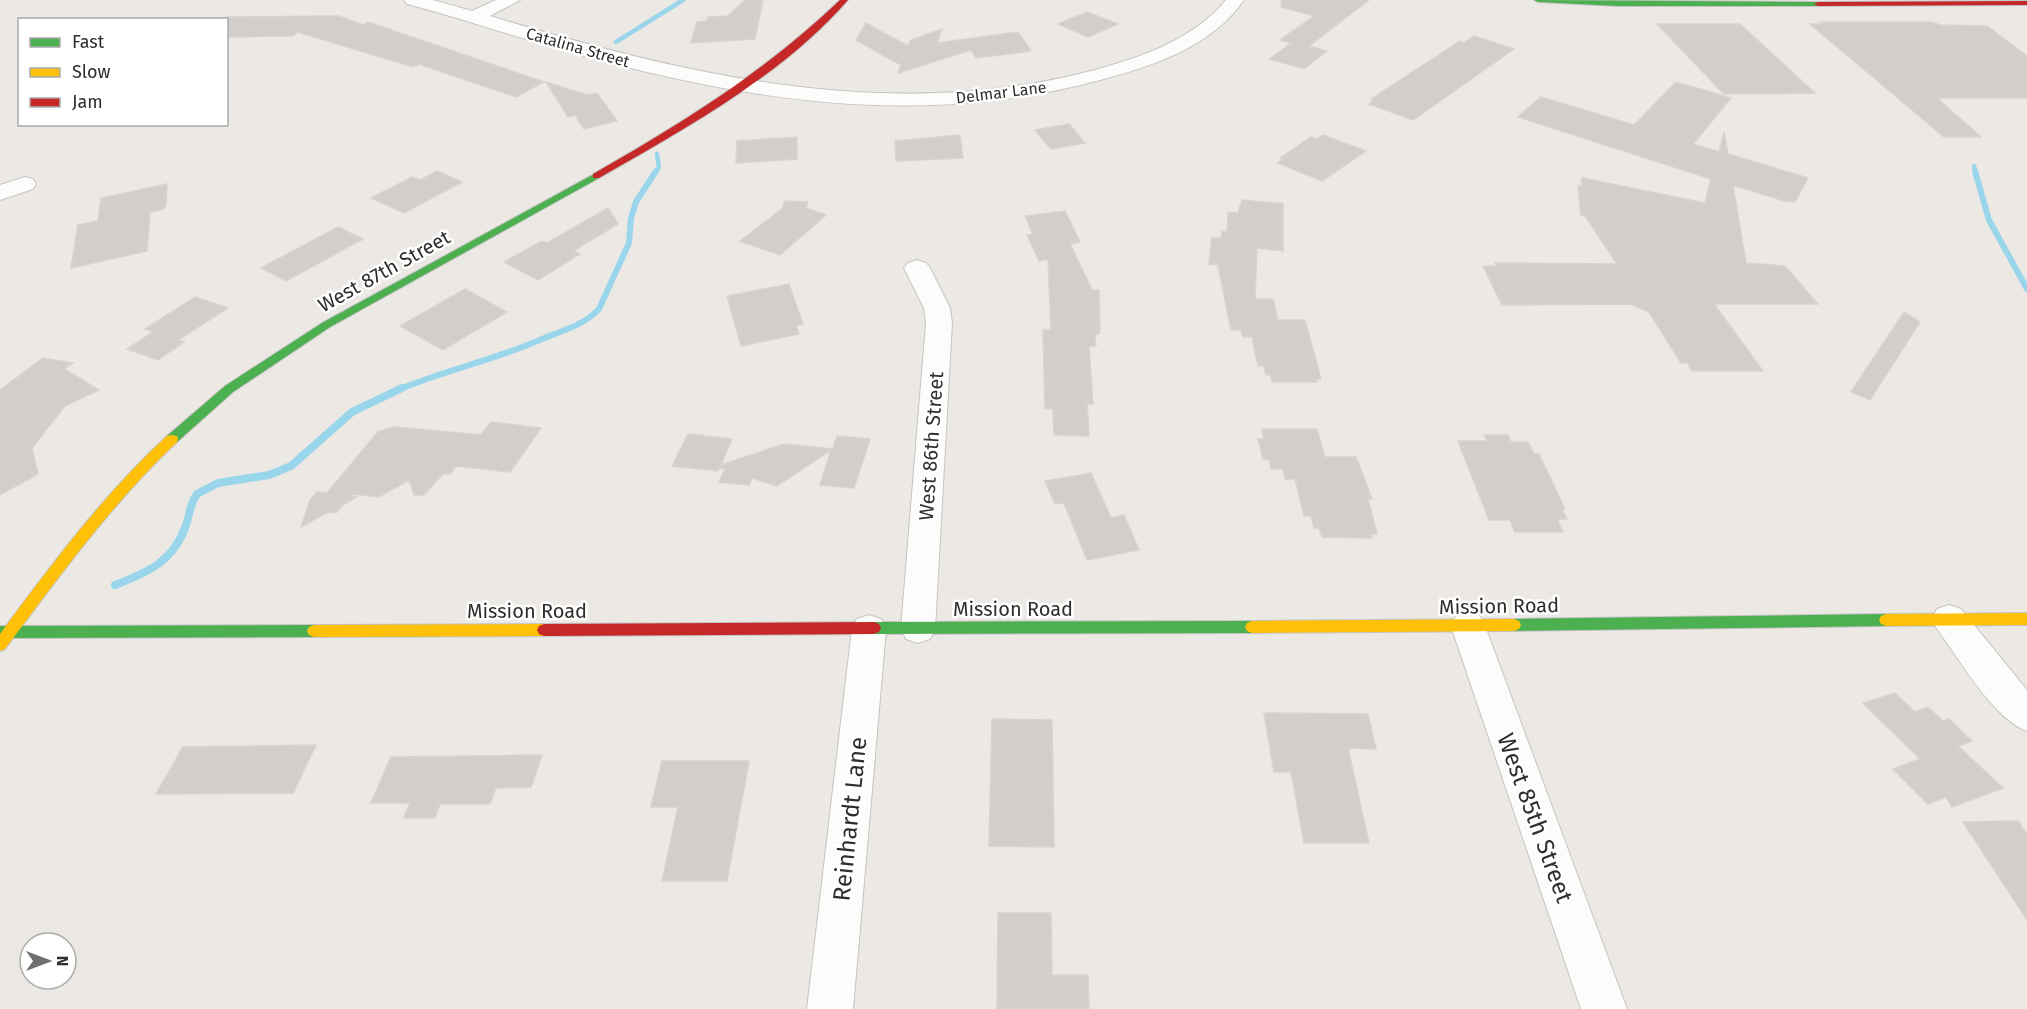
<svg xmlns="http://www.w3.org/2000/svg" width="2027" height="1009" viewBox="0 0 2027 1009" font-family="'Fira Sans',sans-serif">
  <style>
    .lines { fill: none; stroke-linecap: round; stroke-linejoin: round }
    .stream-far2 { stroke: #99d6ec; stroke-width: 4.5 }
    .stream-far1 { stroke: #99d6ec; stroke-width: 6 }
    .stream { stroke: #99d6ec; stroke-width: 8 }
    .building { fill: #d1cecb; stroke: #d7d4d0; stroke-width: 1.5 }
    .street-casing { stroke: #c5c4c5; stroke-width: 2 }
    .fast-casing { stroke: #c5c4c5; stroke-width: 2 }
    .slow-casing { stroke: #c5c4c5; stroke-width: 2 }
    .jam-casing { stroke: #c5c4c5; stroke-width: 2 }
    .street { fill: #fcfcfb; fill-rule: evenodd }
    .fast { fill: #4caf50; fill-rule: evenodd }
    .slow { fill: #ffc107; fill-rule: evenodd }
    .jam { fill: #c62828; fill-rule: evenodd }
    .labels { text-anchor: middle; stroke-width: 5; stroke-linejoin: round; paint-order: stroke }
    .far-street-label { font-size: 16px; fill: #2e2e2e; stroke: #fff }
    .street-label { font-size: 20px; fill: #2e2e2e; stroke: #fff }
    .near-street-label { font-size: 24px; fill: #2e2e2e; stroke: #fff }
  </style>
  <rect width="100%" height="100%" fill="#ece8e4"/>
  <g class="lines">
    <path class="stream-far2" d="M616 42 683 0
      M1974 166 1976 173
      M655 173 659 167 657 154"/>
    <path class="stream-far1" d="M1975 171 1989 220 2027 289
      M398 390C445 370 495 360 542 339 563 330 583 326 599 309L629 243 631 218 636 202 656 171"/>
    <path class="stream" d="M115 585C149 572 174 561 186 525 190 514 190 503 197 494L218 483 269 475 291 466 352 412 402 388"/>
  </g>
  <path class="building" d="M745 0H763L755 39 691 43 697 22 707 21 708 17 728 16Z
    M1282 0H1369L1309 46 1327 51 1304 69 1270 59 1291 43 1280 40 1314 16 1281 7Z
    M1087 12 1118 24 1088 37 1058 24Z
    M339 16 363 25 368 22 544 82 516 97 419 64 413 67 298 32 293 36 226 37V17Z
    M1821 22H1932L1940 25 1987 26 2027 56V98H1937L1981 137H1944L1810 24H1823Z
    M866 23 908 46 911 40 942 29 937 43 1018 32 1031 51 976 58 971 50 898 73 901 65 856 40Z
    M1657 24H1740L1815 93 1724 94Z
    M1474 36 1514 49 1413 120 1369 104 1374 101 1371 99 1460 41 1464 43Z
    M546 82 587 95 597 93 617 121 584 129 575 115 568 117Z
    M1676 82 1731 98 1693 144 1719 152 1724 132 1728 154 1808 178 1795 202 1784 201 1733 185 1746 263 1785 266 1818 304H1714L1763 371H1692L1687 362 1681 363 1649 312 1631 304 1502 305 1483 266H1497L1495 263 1617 264 1585 216 1581 215 1578 186H1581L1582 178 1705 203 1711 179 1518 117 1541 97 1634 125Z
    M1069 124 1085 143 1051 149 1035 130Z
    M960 135 963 158 896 161 895 141Z
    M1323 135 1366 151 1322 181 1278 163 1283 159 1280 158 1311 137 1316 139Z
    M797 137V159L736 163 737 141Z
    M437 171 462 182 404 213 371 198 412 177 420 180Z
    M167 184 166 205 163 209 150 212 147 251 71 268 78 225 98 221 101 198Z
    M1242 200 1283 204V251L1257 248 1255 299H1273L1278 320H1305L1321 379H1316L1317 382H1272L1271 375H1266L1264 366H1258L1252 337H1243L1241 330H1231L1218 265 1209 264 1212 237 1221 238 1222 231 1227 232 1228 212 1238 213Z
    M785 201 808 202 806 208 826 215 780 255 740 241 782 209Z
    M608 208 618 224 573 251 580 254 538 280 504 262 542 241 547 243Z
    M1065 211 1080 242 1070 244 1092 290H1099L1100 333 1095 335 1096 346H1089L1093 404H1087L1089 436 1054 435 1053 409H1045L1043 330H1051L1048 259 1039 261 1027 235 1033 234 1025 216Z
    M338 227 363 239 286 281 261 268Z
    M789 284 803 324 796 326 799 334 741 346 727 296Z
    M465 289 507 312 443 350 400 326Z
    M195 297 228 308 178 340 184 342 158 360 127 349 153 332 145 329Z
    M1904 312 1920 322 1870 400 1851 392Z
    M43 358 73 363 64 369 99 390 65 406 32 448 38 474 0 495V390Z
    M491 422 541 428 510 472 456 466 450 474H443L424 495H414L409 480 379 497 352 494 351 496 357 497 344 504 336 513 328 512 301 527 310 500 317 492 327 493 378 432 394 427 481 435Z
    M1262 429H1317L1325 457H1356L1372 499H1368L1377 534H1371L1372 538 1322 537 1319 528H1314L1311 516H1304L1295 479H1285L1283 469H1271L1269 459H1263L1258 439H1264Z
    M688 434 732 439 721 465 784 444 833 449 837 436 870 439 854 488 820 485 831 450 777 486 752 478 749 485 719 482 725 469 719 468 718 471 672 466Z
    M1484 435H1508L1511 442H1528L1534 454H1539L1565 509H1562L1567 519H1557L1563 532H1515L1510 520H1489L1458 441H1487Z
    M1091 473 1111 518 1124 515 1139 550 1087 560 1064 503 1055 504 1045 481Z
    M1895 693 1915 712 1928 707 1943 721 1949 719 1972 741 1958 746 2003 788 1952 807 1946 797 1928 804 1893 769 1920 759 1863 703Z
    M1264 713 1368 714 1376 749 1348 748 1369 843H1304L1291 772H1274Z
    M992 719 1052 720 1054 847 989 846Z
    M316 745 293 793 156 794 183 747Z
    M542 755 531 787 496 788 490 804H440L435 818H404L410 803H371L391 757Z
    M662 761H749L727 881H662L678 807H651Z
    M2018 821 2027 835V920L1963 822Z
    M998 913H1051L1052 975H1088L1089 1009H997Z"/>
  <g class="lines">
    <g class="street-casing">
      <path id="street" d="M404 0H433L472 11 496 0H520L490 16C686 75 888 124 1091 71 1140 58 1193 40 1226 0H1244C1211 47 1153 66 1100 80 931 126 766 104 599 60 534 43 471 21 407 4Z
        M25 177 33 179 36 184 33 189 0 200V185Z
        M917 260 926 263 930 268 950 308 952 323 935 629 930 639 918 643 906 639 901 629 926 323 924 308 904 268 908 263Z
        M1949 605 1961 609 2027 690V731C1993 719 1959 658 1937 629L1932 619 1937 609Z
        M1468 612 1480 616 1485 626 1627 1009H1581L1451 626 1456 616Z
        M869 615 881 619 886 629 853 1009H807L852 629 857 619Z"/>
    </g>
    <g class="fast-casing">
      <path id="fast" d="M1534 0 1818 2 1822 4 1818 6H1618L1538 2Z
        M596 173 601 176 599 178 330 327 233 392 177 442H167L166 439 167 436 225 386 322 323Z
        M1886 614 1891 616 1893 620 1891 624 1886 626 1514 631 1509 629 1507 625 1509 621 1514 619Z
        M1252 621 1257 623 1259 627 1257 631 1252 633 874 634 869 632 867 628 869 624 874 622Z
        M314 625 319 627 321 631 319 635 314 637 0 638V626Z"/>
    </g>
    <g class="slow-casing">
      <path id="slow" d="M172 435 177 436 178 439 177 442C111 504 59 577 5 649L0 651V634C52 564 103 495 167 436Z
        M2027 613V625L1886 626 1881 624 1879 620 1881 616 1886 614Z
        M1514 619 1519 621 1521 625 1519 629 1514 631 1252 633 1247 631 1245 627 1247 623 1252 621Z
        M544 624 549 626 551 630 549 634 544 636 314 637 309 635 307 631 309 627 314 625Z"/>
    </g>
    <g class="jam-casing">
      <path id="jam" d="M840 0H848C783 75 685 129 599 178H593V174C681 124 766 71 840 0Z
        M2027 1V5L1818 6 1814 4 1818 2Z
        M874 622 879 624 881 628 879 632 874 634 544 636 539 634 537 630 539 626 544 624Z"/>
    </g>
    <use href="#street" class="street"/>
    <use href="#fast" class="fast"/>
    <use href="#slow" class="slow"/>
    <use href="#jam" class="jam"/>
  </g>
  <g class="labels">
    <g class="far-street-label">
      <text transform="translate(578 47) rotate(16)" y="6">Catalina Street</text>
      <text transform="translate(1001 92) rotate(-7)" y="6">Delmar Lane</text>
    </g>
    <g class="street-label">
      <text transform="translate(384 271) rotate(-29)" y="7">West 87th Street</text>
      <text transform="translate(931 446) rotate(-86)" y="7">West 86th Street</text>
      <text transform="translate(1499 606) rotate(-1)" y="7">Mission Road</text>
      <text x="1013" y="616">Mission Road</text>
      <text x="527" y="618">Mission Road</text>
    </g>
    <g class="near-street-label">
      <text transform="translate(1535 818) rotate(70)" y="8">West 85th Street</text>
      <text transform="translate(850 819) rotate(-84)" y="8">Reinhardt Lane</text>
    </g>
  </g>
  <rect x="18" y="18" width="210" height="108" fill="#ffffff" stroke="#ababab" stroke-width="1.5"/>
  <rect x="30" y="38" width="30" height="9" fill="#4caf50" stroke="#ababab" stroke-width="1.5"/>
  <text x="72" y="48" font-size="18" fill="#2e2e2e">Fast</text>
  <rect x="30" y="68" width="30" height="9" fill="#ffc107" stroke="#ababab" stroke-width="1.5"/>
  <text x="72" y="78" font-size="18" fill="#2e2e2e">Slow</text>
  <rect x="30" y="98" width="30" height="9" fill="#c62828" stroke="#ababab" stroke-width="1.5"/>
  <text x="72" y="108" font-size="18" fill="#2e2e2e">Jam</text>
  <g transform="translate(48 961) rotate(90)"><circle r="28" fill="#ffffff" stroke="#ababab" stroke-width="1.5"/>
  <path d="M0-4.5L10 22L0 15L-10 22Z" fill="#706f6e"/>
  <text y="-9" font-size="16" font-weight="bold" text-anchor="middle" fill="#2e2e2e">N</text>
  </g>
</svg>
